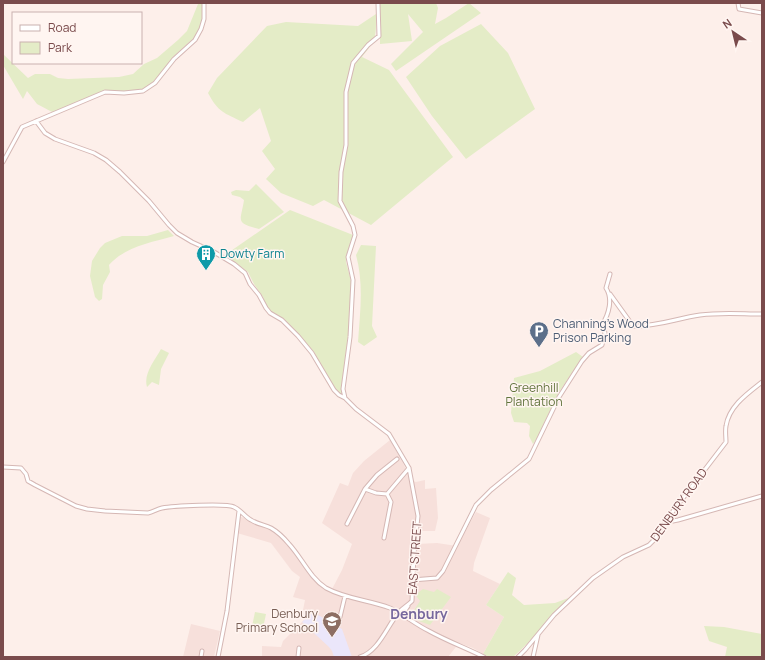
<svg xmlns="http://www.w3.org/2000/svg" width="765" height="660" viewBox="0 0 765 660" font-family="Manrope,sans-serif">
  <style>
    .residential { fill: #f7e0db }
    .education { fill: #ebe6fa }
    .green { fill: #e4ecc7 }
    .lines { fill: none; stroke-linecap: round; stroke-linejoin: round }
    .street-casing { stroke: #d5b7b4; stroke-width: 5 }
    .street { stroke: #fff; stroke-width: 3 }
    .labels { text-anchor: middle; stroke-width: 3; stroke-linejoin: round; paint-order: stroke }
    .culture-label { font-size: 12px; fill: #0d838f; stroke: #fff5f1; text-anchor: start }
    .service-label { font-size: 12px; fill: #4e5e75; stroke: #fff5f1; text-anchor: start }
    .park-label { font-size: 12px; fill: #62743d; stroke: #fff5f1 }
    .street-label { font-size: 12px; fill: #7a4b4c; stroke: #fff5f1 }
    .education-label { font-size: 12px; fill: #785e54; stroke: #fff5f1; text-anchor: end }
    .quarter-label { font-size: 14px; font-weight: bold; fill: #77689d; stroke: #fff5f1 }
  </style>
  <rect width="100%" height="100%" fill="#fdefea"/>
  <path class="residential" d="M390 440 403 463 411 480 416 482 425 480V489L436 488 438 518 435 531H418L417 544 437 543 457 546 476 512 490 518 474 563 473 571 500 584 486 605 504 617 483 654 473 648 459 643 448 657H262V646L281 647 283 641 312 612 303 610 305 600 293 597 300 577 292 571 271 543 237 533 239 516 268 528 279 536 293 551 313 579 331 591 342 570 352 544 322 523 340 483 348 486 353 473 364 461Z
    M191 624 220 631 214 657H183Z"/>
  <path class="education" d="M313 612 342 629 352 657H334L332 651 329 647 302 622Z"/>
  <path class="green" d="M204 3 203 23 196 36 172 58 165 71 154 83 143 91 104 92 54 113 37 104 27 91 23 99 3 65V54L28 78 35 74H50L58 78 68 79 119 77 133 74 144 64 157 58 178 40 187 31 198 4Z
    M380 3H436L438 8 435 24 446 18 469 3 481 13 396 71 391 64 423 32 408 14 412 41 380 44Z
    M376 14C376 37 377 39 362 57L389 70 453 157 371 225 324 200 313 206 281 193 266 179 275 169 262 151 271 141 260 108 243 122C224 113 218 112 208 93L217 78 267 26 286 22 358 26Z
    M481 24 508 53 535 109 466 159 432 116 406 77 440 46Z
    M256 184 284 212 259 229C234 223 241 221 244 200L240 197 232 195 231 192 236 190 249 191Z
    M290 210 353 235 346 257V262L351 281 350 312 348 337 341 389 343 396 335 389 314 352 300 336 284 319 272 312 267 307 263 297 254 284 248 272 225 255Z
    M168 230 174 236C150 243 126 246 109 265L110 272 103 285 102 299 99 301 95 297 90 276 92 261 100 248 105 243 122 236H147Z
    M361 245 376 246 372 326 377 337 364 346 358 342C360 313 364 284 356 255Z
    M161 349 169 353 161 369 159 385 152 382 147 387C143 374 155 360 161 349Z
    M576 352 583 357 559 392 537 438 533 444 529 436 530 426 527 423 514 422 511 413 514 378 540 371Z
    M508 572 516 578 512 595 524 605 555 603 571 597C550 616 534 639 513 657H489L483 654 504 617 486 605Z
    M423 589 434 592 437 589 451 597 430 625 419 621 411 615 420 601 417 597 416 594Z
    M255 612 266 614 262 633 251 631Z
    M704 626 724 627 762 634V657H725L727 647 709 641Z"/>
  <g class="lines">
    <g class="street-casing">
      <path id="street" d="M738 3 739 9 762 13
        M36 121 45 133 55 139 94 153 106 160 120 172 149 201 169 225 177 233 192 242 214 252 234 264 245 273 250 284 259 295 266 308 270 313 282 320 298 336 312 353 334 390 339 395 345 398 356 409 389 434 409 468 418 516 414 554 412 601C408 605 403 608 399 612 387 626 379 651 360 657
        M3 162 22 127 105 92 124 93 143 91 155 83 174 59 195 40 201 29 204 19V3
        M610 294 633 326C656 327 678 318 700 315 721 312 742 314 762 314
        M345 398 343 389 350 337 353 280 348 257 355 235 353 226 340 201 341 172 346 145V92L353 63 368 45 379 36 378 3
        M3 467 21 468 26 474 28 481 35 485 76 506 87 509 105 511 148 513C153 512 157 509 162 508 172 506 227 503 234 507 241 510 245 517 251 520 257 524 265 525 271 528 278 532 284 538 289 544 302 558 310 578 326 588 346 599 369 600 390 608 402 613 416 625 429 631 447 641 466 648 484 657
        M365 489 376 493 387 494
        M667 519 673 521 678 520 762 496
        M347 524 365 489 377 475 397 459
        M384 538 391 502 387 494 409 468
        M412 580 437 578 443 571 476 505 491 490 529 459 559 397 582 361 589 353 602 345 605 333 602 325C609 314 613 299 606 288L610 274
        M402 615 408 606
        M340 617 345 596
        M201 657 202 651
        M218 657 227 611 239 511
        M298 657 299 648
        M518 657 525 650 554 615 593 578 623 557 649 545 655 539 667 519 726 442C726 437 725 431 726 426 729 406 748 393 762 382
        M533 657 538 635"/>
    </g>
    <use href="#street" class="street"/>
  </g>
  <defs>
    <g id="building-pin" transform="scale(1)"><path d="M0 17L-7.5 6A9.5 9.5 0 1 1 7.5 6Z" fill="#0f9aa8" stroke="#fff5f1"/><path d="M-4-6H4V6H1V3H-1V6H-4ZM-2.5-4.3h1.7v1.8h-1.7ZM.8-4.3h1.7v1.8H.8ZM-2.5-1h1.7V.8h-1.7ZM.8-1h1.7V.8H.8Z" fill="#fff"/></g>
    <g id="parking-pin" transform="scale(1)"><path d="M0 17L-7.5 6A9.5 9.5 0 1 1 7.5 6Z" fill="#5c6f8a" stroke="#fff5f1"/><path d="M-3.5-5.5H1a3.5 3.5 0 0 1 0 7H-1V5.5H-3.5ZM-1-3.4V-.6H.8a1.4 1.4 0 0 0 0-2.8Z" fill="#fff"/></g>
    <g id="school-pin" transform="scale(1)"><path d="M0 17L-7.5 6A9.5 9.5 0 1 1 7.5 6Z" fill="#8d6e63" stroke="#fff5f1"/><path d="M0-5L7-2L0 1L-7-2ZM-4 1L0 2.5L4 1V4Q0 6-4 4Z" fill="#fff"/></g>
  </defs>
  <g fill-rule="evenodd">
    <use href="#building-pin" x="206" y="254"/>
    <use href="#parking-pin" x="539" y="331"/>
    <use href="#school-pin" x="332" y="621"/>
  </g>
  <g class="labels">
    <g class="culture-label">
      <text x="220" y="258">Dowty Farm</text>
    </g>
    <g class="service-label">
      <text x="553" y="328">Channing's Wood<tspan x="553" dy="14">Prison Parking</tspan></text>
    </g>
    <g class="park-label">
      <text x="534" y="392">Greenhill<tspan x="534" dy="14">Plantation</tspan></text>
    </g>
    <g class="street-label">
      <text transform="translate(679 505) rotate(-54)" y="4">DENBURY ROAD</text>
      <text transform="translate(415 558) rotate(-86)" y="4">EAST STREET</text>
    </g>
    <g class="education-label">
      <text x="318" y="618">Denbury<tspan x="318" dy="14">Primary School</tspan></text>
    </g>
    <g class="quarter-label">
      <text x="419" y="619">Denbury</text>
    </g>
  </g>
  <rect width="765" height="660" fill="none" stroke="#7a4b4c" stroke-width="8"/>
  <rect x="12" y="12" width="130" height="52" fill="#fff5f1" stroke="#cab1af"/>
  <rect x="20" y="25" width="20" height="6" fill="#ffffff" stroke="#cab1af"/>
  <text x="48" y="32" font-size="12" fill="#7a4b4c">Road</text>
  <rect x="20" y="42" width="20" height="12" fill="#e4ecc7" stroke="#cab1af"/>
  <text x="48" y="52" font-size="12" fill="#7a4b4c">Park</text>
  <g transform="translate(733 32) rotate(325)" stroke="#fff5f1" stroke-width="3" paint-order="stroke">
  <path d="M0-3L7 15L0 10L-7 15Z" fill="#7a4b4c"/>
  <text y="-6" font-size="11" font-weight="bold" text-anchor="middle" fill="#7a4b4c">N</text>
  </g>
</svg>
